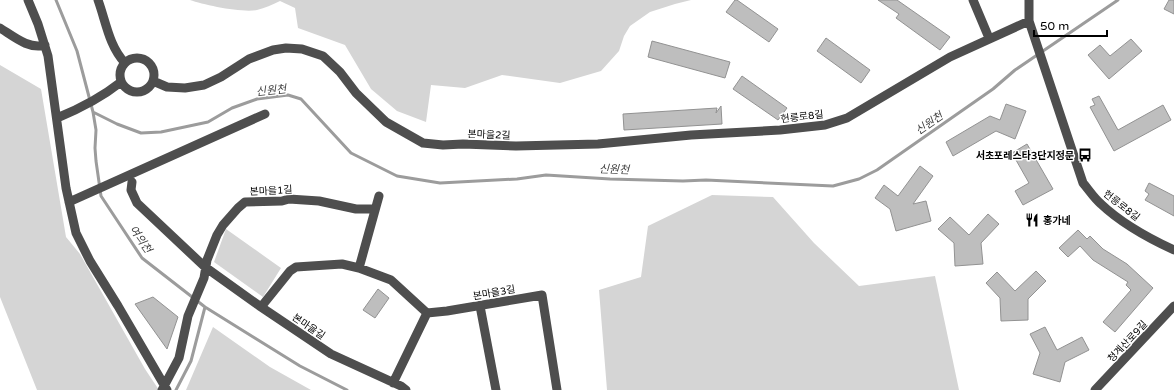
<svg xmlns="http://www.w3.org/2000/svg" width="1174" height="390" viewBox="0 0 1174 390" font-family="'Varela Round','Noto Sans KR',sans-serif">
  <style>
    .green { fill: #d5d5d5 }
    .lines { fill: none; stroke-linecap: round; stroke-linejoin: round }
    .stream { stroke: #9c9c9c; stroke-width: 3 }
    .building { fill: #bebebe; stroke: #929292 }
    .minor { stroke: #4e4e4e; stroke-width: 9 }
    .labels { text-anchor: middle; stroke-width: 3; stroke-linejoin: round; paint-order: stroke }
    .street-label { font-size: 10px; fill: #000; stroke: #fff }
    .poi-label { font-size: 10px; font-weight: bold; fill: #000; stroke: #fff; text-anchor: end }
    .water-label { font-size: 11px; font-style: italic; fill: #3d3d3d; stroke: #fff }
  </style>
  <rect width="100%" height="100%" fill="#fff"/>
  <path class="green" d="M190 0H691L675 4 650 12 630 26 624 36 619 51 601 71 560 83 502 75 465 88 431 85 426 122 397 111 371 89 345 45 298 28 295 8 280 1C272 5 265 8 257 10 242 13 204 5 190 0Z
    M0 65 41 89 66 237 80 254 145 369 159 390H37L0 297Z
    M712 195 773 197 814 243 859 286 935 276 959 390H607L599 290 641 277 648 226Z
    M226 229 281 268 263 297 214 262Z
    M213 327 270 367 311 390H186Z"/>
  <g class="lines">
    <path class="stream" d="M56 0 77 51 93 112 96 130 95 148 96 161 101 196 142 258 205 307 300 366 347 390
      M93 112 117 124 141 133 161 132 208 122 232 108 257 99 288 95 301 99 351 153 397 176 440 183 517 179 546 175 610 179 683 181 706 180 833 186 859 179 877 170 993 89 1015 70 1118 0
      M176 390 191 361 205 307"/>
  </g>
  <path class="building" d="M735 0H737L778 29 769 42 726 12Z
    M878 0H897L950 37 940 50 896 18 899 14Z
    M1169 0H1174V14L1164 9Z
    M826 38 870 70 861 83 817 51Z
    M1131 39 1142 51 1109 79 1088 55 1100 45 1110 56Z
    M652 41 730 62 725 78 648 57Z
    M742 76 787 108 778 120 733 89Z
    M1099 96 1118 130 1163 105 1171 120 1114 151 1090 107 1095 105 1092 99Z
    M1006 104 1026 111 1015 139 996 131 953 156 946 142 990 116 1000 120Z
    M721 106 722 124 624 130 623 114 717 108 716 113Z
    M1027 144 1053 189 1023 205 1015 191 1029 183 1012 153Z
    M920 166 933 176 913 204 926 201 931 221 896 231 890 209 875 198 884 185 898 196Z
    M1149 183 1174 196V216L1145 200 1149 194 1145 191Z
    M988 214 999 224 981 243 983 264 955 266 954 243 938 229 950 217 969 235Z
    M1078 230 1087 239 1090 236 1103 249 1127 264 1153 288 1115 332 1103 322 1131 290 1126 285 1128 282 1093 260 1080 246 1068 257 1059 248Z
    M1036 271 1046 281 1028 299V320L1001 321 1000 298 986 283 997 272 1015 291Z
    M378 289 389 298 375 318 363 310Z
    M153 297 178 317 167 349 135 304Z
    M1045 327 1057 350 1082 337 1089 350 1065 362 1060 382 1033 374 1040 353 1030 334Z"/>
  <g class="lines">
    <path class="minor" d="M28 0 38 24 48 56 66 188 76 233 90 261 118 306 167 390
      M98 0C106 22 109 46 125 63
      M973 0 989 38
      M1029 0V21L1083 183C1089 190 1094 198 1101 204 1122 224 1148 238 1174 250
      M0 28C13 36 29 50 45 45
      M120 75a17 17 0 1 1 34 0a17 17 0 1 1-34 0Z
      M153 81 167 87 185 88 204 85 221 77 249 59 273 50 286 48 302 49 323 56 340 72 356 93 386 122 423 143 443 145 463 144 516 146 598 144 691 135 780 130 825 125 847 118 950 57 1029 21
      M57 118C79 109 102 97 121 82
      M132 182 131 190 137 203 205 267 261 307 331 354 401 386 406 390
      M69 202 265 114
      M359 268 379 196
      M480 306 496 390
      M261 307 290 271 296 267 342 264 359 268 391 280 427 313
      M393 383 427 313 447 311 542 295 557 390
      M162 390 179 358 188 316 204 278 207 260 217 235 223 225 238 208 245 202 282 201 289 199 319 201 356 209H375
      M1095 390 1174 306"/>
  </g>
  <defs>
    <g id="bus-bare" transform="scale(1.08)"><path d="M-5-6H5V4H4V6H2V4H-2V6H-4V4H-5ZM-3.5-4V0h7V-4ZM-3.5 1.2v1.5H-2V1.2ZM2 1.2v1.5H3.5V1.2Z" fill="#000" stroke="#fff" stroke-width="2.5" paint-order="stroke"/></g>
    <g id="restaurant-bare" transform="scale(1.08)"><path d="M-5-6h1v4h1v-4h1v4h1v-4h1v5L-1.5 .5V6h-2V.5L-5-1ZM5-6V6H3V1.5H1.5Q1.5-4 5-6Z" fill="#000" stroke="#fff" stroke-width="2.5" paint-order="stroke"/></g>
  </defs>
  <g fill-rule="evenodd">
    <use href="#bus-bare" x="1085" y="155"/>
    <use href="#restaurant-bare" x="1032" y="220"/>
  </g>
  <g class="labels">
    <g class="street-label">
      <text transform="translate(802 116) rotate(-7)" y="4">헌릉로8길</text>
      <text transform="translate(489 134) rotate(2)" y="4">본마을2길</text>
      <text transform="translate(271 190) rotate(-3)" y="4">본마을1길</text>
      <text transform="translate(1122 205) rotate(38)" y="4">헌릉로8길</text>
      <text transform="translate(494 292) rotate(-10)" y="4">본마을3길</text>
      <text transform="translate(309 326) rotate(34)" y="4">본마을길</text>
      <text transform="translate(1127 341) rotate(-47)" y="4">청계산로9길</text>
    </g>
    <g class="poi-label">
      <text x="1074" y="159">서초포레스타3단지정문</text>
      <text x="1043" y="224" text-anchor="start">홍가네</text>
    </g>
    <g class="water-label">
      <text transform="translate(271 90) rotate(-6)" y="4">신원천</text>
      <text transform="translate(929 123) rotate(-35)" y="4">신원천</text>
      <text transform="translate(614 169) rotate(2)" y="4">신원천</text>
      <text transform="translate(141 239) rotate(55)" y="4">여의천</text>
    </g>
  </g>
  <path d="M1034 30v6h73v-6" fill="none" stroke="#000000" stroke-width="2"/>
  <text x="1040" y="30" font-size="12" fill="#000000" stroke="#ffffff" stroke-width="3" paint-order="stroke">50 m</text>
</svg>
